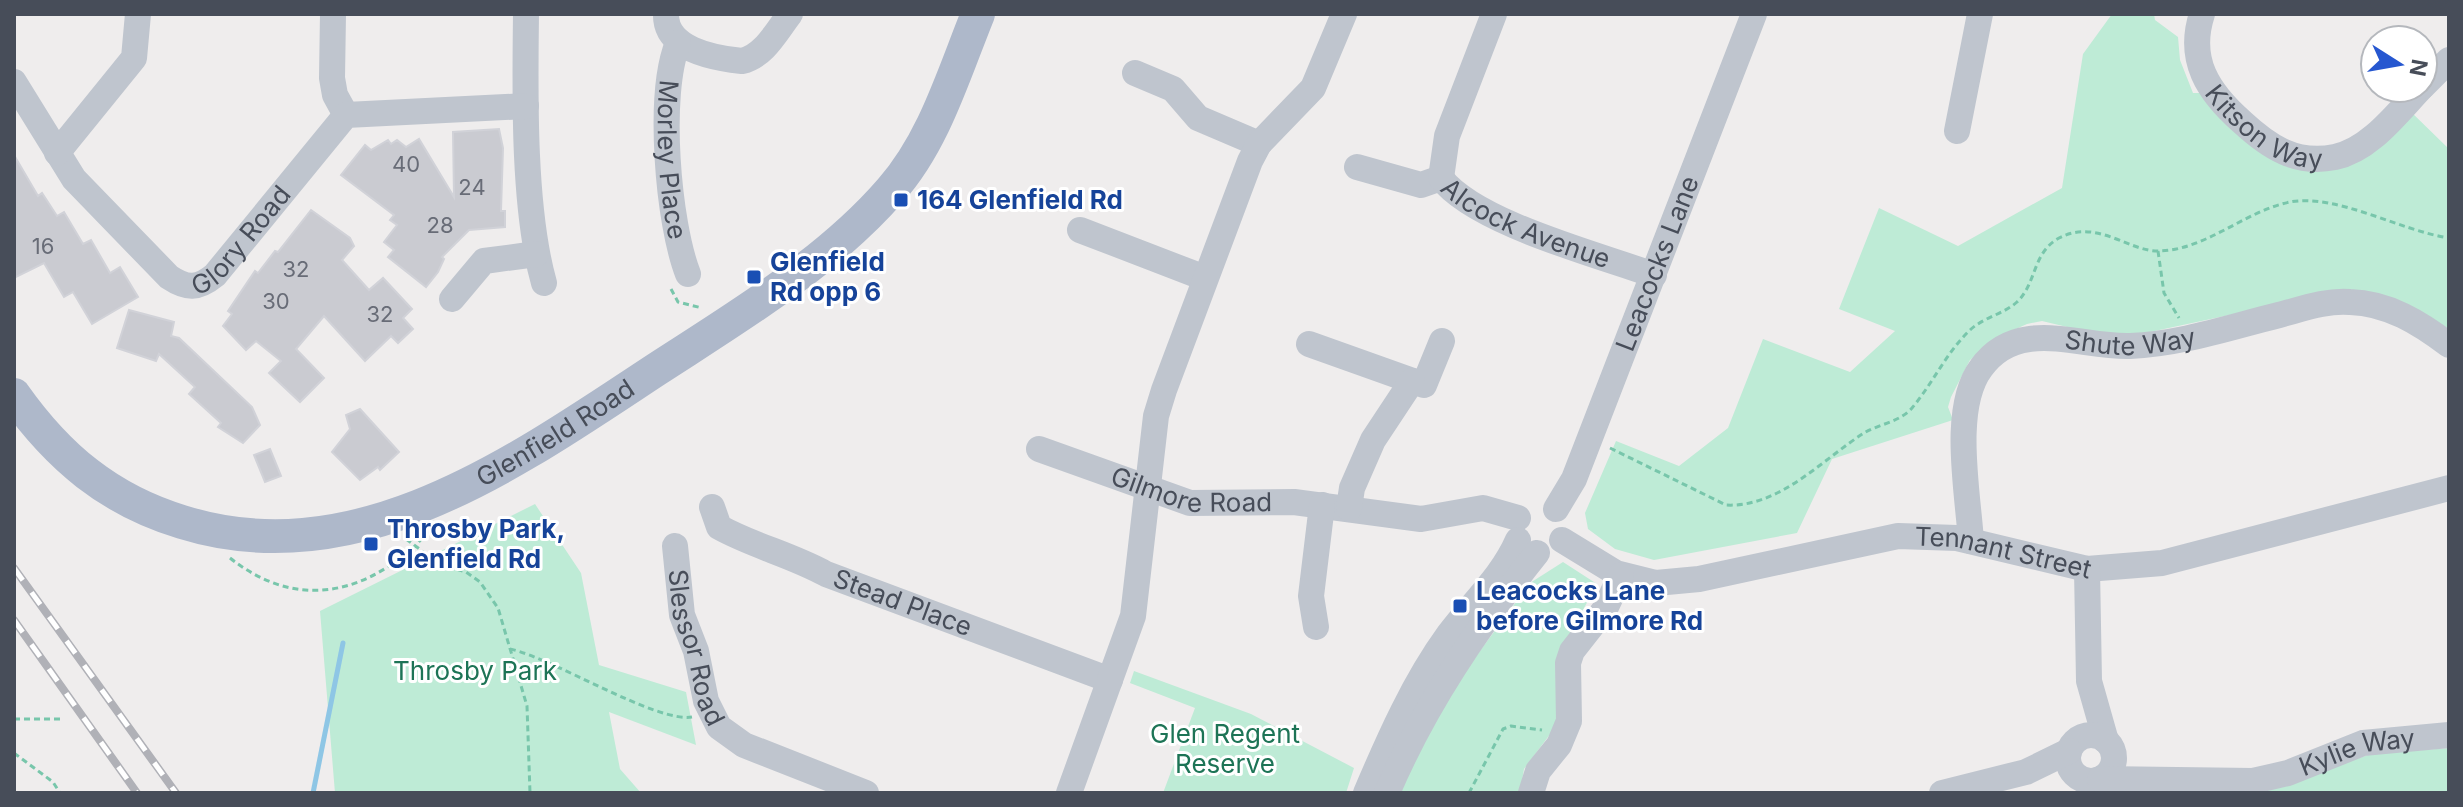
<svg xmlns="http://www.w3.org/2000/svg" width="2463" height="807" viewBox="0 0 2463 807" font-family="Inter,sans-serif">
  <style>
    .green { fill: #beebd6 }
    .lines { fill: none; stroke-linecap: round; stroke-linejoin: round }
    .stream { stroke: #8ec6e5; stroke-width: 5 }
    .building { fill: #cacbd1; stroke: #d1d2d8; stroke-width: 2 }
    .path { stroke: #78c6ab; stroke-width: 3; stroke-dasharray: 6 4; stroke-linecap: butt }
    .minor { stroke: #bfc5ce; stroke-width: 26 }
    .major { stroke: #aeb8ca; stroke-width: 34 }
    .rail-casing { stroke: #b0b1b7; stroke-width: 8 }
    .rail { stroke: #fff; stroke-width: 5; stroke-dasharray: 15; stroke-linecap: butt }
    .transit-dot { fill: #1a4fb4; stroke: #fff; stroke-width: 3 }
    .labels { text-anchor: middle; stroke-width: 6; stroke-linejoin: round; paint-order: stroke }
    .number-label { font-size: 22px; fill: #686c77 }
    .street-label { font-size: 26px; fill: #474d59; stroke: #fff }
    .transit-label { font-size: 26px; font-weight: bold; fill: #164399; stroke: #fff; text-anchor: start }
    .park-label { font-size: 26px; fill: #1d7456; stroke: #fff }
  </style>
  <rect width="100%" height="100%" fill="#efeded"/>
  <path class="green" d="M2112 14H2154L2155 20 2178 37 2180 60 2193 93H2201L2296 167 2408 109 2449 149V328L2318 296 2136 335 2105 336 2042 321 2027 324 1998 337 1970 360 1951 397 1948 407 1953 420 1832 459 1797 533 1654 560 1615 549 1588 529 1585 513 1616 441 1679 466 1728 428 1763 339 1850 372 1895 331 1839 309 1879 208 1958 246 2062 188 2083 54Z
    M535 504 581 573 599 665 686 692 696 745 609 712 620 769 641 793H335L320 611Z
    M1563 562 1597 584 1562 649 1560 721 1524 769 1520 793H1398L1454 686 1530 583Z
    M1134 671 1251 714 1354 768 1346 793H1163L1195 708 1130 683Z
    M2449 748V793H2256L2371 754Z"/>
  <g class="lines">
    <path class="stream" d="M313 793 343 643"/>
  </g>
  <path class="building" d="M499 129 503 148 501 211H505V227L469 230 442 257 444 259 438 272 426 287 388 257 394 250 384 242 397 225 390 220 394 215 341 175 365 145 371 150 388 140 391 144 397 140 406 147 419 139 454 197 453 132Z
    M14 155 38 196 42 193 57 216 64 212 83 244 91 240 110 273 120 267 138 297 92 324 73 292 64 297 44 263 14 278Z
    M311 210 350 238 354 246 342 260 369 290 383 278 412 309 403 318 413 329 398 343 391 336 365 361 324 316 296 349 324 378 300 402 269 373 281 361 256 341 246 350 223 326 232 314 228 311 255 271 258 273 275 251 278 252Z
    M129 310 174 322 171 336 179 338 252 407 260 425 243 443 218 427 221 423 189 394 195 387 159 354 156 361 117 348Z
    M360 409 399 452 380 470 378 467 360 480 332 452 350 429 346 415Z
    M270 449 281 476 265 482 254 455Z"/>
  <g class="lines">
    <path class="path" d="M2158 251 2164 293 2179 318
      M671 289 678 302 702 308
      M1610 448 1726 505C1779 508 1823 459 1864 433 1879 424 1900 422 1912 408 1933 383 1946 353 1970 330 1984 317 2004 314 2017 302 2037 283 2032 253 2059 238 2097 218 2129 252 2159 251 2206 250 2245 211 2290 202 2336 193 2401 231 2449 238
      M406 539 441 565 466 572 480 582 498 608 527 706 530 793
      M230 558C292 607 356 598 414 547 420 541 424 535 431 530
      M510 649C553 658 656 723 692 717
      M14 719H62
      M14 753 53 782 60 793
      M1469 793 1503 729 1511 726 1542 730"/>
    <g class="minor">
      <path d="M333 14 332 78 335 95 346 115"/>
      <path d="M526 14C525 93 523 209 544 283"/>
      <path d="M666 14C665 49 713 58 742 61 764 56 776 32 790 14"/>
      <path id="s1" d="M2202 14C2187 60 2208 92 2242 122 2269 147 2296 165 2335 157 2370 150 2398 112 2421 88"/>
      <path id="s2" d="M678 43C657 94 668 223 688 274"/>
      <path d="M1135 73 1173 89 1198 118 1259 144"/>
      <path id="s3" d="M14 82 74 179 169 277C187 289 198 289 215 275L346 115 526 106"/>
      <path d="M2423 86 2449 60"/>
      <path d="M1957 131 1980 14"/>
      <path d="M57 153 134 58 138 14"/>
      <path d="M1357 167 1421 185 1441 178"/>
      <path id="s4" d="M1441 178C1475 223 1599 255 1654 275"/>
      <path d="M1441 178 1447 136 1494 14"/>
      <path d="M1080 230 1205 278"/>
      <path d="M452 299 484 261 536 254"/>
      <path d="M1309 344 1424 385 1442 341"/>
      <path id="s5" d="M1039 449 1190 503 1294 502 1421 519 1483 508 1518 518"/>
      <path id="s6" d="M712 507 719 527C753 546 792 555 826 574L1110 680"/>
      <path d="M1349 508 1352 488 1373 440 1412 381"/>
      <path id="s7" d="M1556 509 1574 479 1754 14"/>
      <path id="s8" d="M1562 540 1616 573 1656 583 1699 579 1898 536 1957 538 2087 569 2162 563 2449 488"/>
      <path id="s9" d="M1971 541C1968 493 1951 408 1981 368 2018 316 2081 348 2130 346 2181 344 2230 327 2279 315 2302 309 2326 300 2350 302 2388 303 2420 323 2449 345"/>
      <path id="s10" d="M675 546 682 615 696 651 706 701 719 727 744 745 866 793"/>
      <path d="M2087 569 2089 681 2106 741"/>
      <path d="M1316 627 1311 596 1322 505"/>
      <circle cx="2091" cy="758" r="23"/>
      <path id="s11" d="M2100 779 2253 781 2288 773 2363 743 2449 735"/>
      <path d="M1069 793 1133 616 1156 416 1164 390 1250 161 1259 144 1313 88 1344 14"/>
      <path d="M1366 793C1389 739 1414 682 1449 634 1473 602 1502 577 1518 540"/>
      <path d="M1387 793C1425 704 1477 628 1537 553"/>
      <path d="M1531 793 1538 771 1559 745 1569 721 1568 663 1572 651 1605 609 1621 575"/>
      <path d="M1942 793 2026 772 2069 751"/>
    </g>
    <path class="major" id="s12" d="M14 395C58 457 109 500 182 522 358 577 517 461 657 369 737 317 828 263 891 190 934 142 954 73 978 14"/>
    <g class="rail-casing">
      <path id="rail" d="M14 568 176 793
        M14 620 137 793"/>
    </g>
    <use href="#rail" class="rail"/>
  </g>
  <g class="transit-dot">
    <rect x="893" y="192" width="16" height="16" rx="4"/>
    <rect x="746" y="269" width="16" height="16" rx="4"/>
    <rect x="363" y="536" width="16" height="16" rx="4"/>
    <rect x="1452" y="598" width="16" height="16" rx="4"/>
  </g>
  <g class="labels">
    <g class="number-label">
      <text x="406" y="172">40</text>
      <text x="472" y="195">24</text>
      <text x="440" y="233">28</text>
      <text x="43" y="254">16</text>
      <text x="296" y="277">32</text>
      <text x="276" y="309">30</text>
      <text x="380" y="322">32</text>
    </g>
    <g class="street-label">
      <text dy="9" stroke="none"><textPath href="#s1" startOffset="146">Kitson Way</textPath></text>
      <text dy="9" stroke="none"><textPath href="#s2" startOffset="118">Morley Place</textPath></text>
      <text dy="9" stroke="none"><textPath href="#s4" startOffset="98">Alcock Avenue</textPath></text>
      <text dy="9" stroke="none"><textPath href="#s3" startOffset="344">Glory Road</textPath></text>
      <text dy="9" stroke="none"><textPath href="#s7" startOffset="266">Leacocks Lane</textPath></text>
      <text dy="9" stroke="none"><textPath href="#s9" startOffset="336">Shute Way</textPath></text>
      <text dy="9" stroke="none"><textPath href="#s12" startOffset="612">Glenfield Road</textPath></text>
      <text dy="9" stroke="none"><textPath href="#s5" startOffset="160">Gilmore Road</textPath></text>
      <text dy="9" stroke="none"><textPath href="#s8" startOffset="458">Tennant Street</textPath></text>
      <text dy="9" stroke="none"><textPath href="#s6" startOffset="220">Stead Place</textPath></text>
      <text dy="9" stroke="none"><textPath href="#s10" startOffset="104">Slessor Road</textPath></text>
      <text dy="9" stroke="none"><textPath href="#s11" startOffset="262">Kylie Way</textPath></text>
    </g>
    <g class="transit-label">
      <text x="917" y="209">164 Glenfield Rd</text>
      <text x="770" y="271">Glenfield<tspan x="770" dy="30">Rd opp 6</tspan></text>
      <text x="387" y="538">Throsby Park,<tspan x="387" dy="30">Glenfield Rd</tspan></text>
      <text x="1476" y="600">Leacocks Lane<tspan x="1476" dy="30">before Gilmore Rd</tspan></text>
    </g>
    <g class="park-label">
      <text x="475" y="680">Throsby Park</text>
      <text x="1225" y="743">Glen Regent<tspan x="1225" dy="30">Reserve</tspan></text>
    </g>
  </g>
  <rect width="2463" height="807" fill="none" stroke="#474d59" stroke-width="32"/>
  <g transform="translate(2399 64) rotate(101)"><circle r="38" fill="#ffffff" stroke="#b5b8bd" stroke-width="2"/>
  <path d="M0-6L14 30L0 20L-14 30Z" fill="#2657d0"/>
  <text y="-12" font-size="22" font-weight="bold" text-anchor="middle" fill="#474d59">N</text>
  </g>
</svg>
